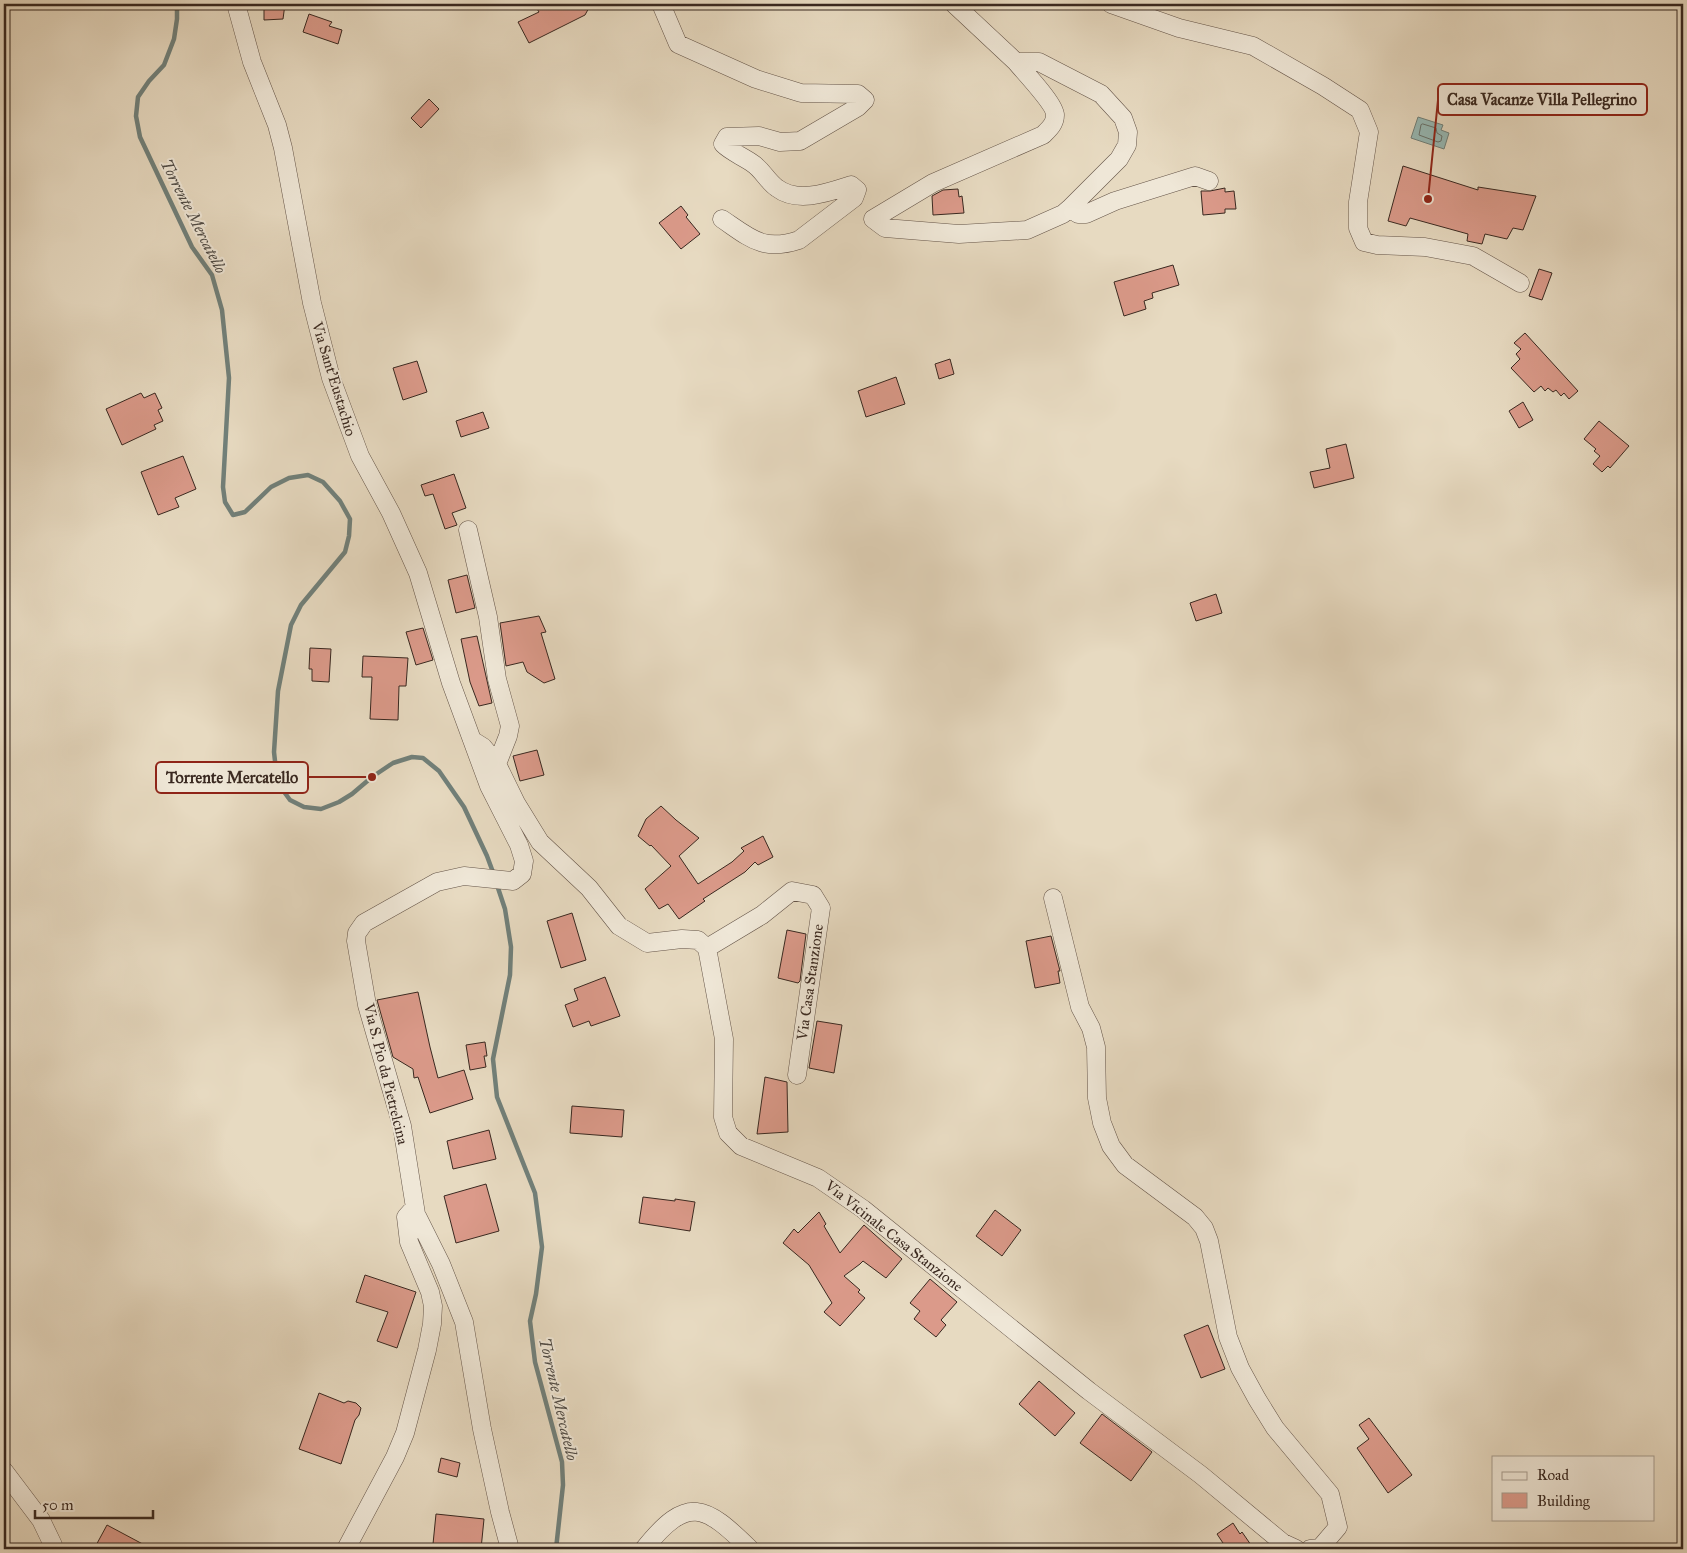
<svg xmlns="http://www.w3.org/2000/svg" width="1687" height="1553" viewBox="0 0 1687 1553" font-family="'IM FELL Great Primer',serif">
  <style>
    .water { fill: #97bab6; stroke: #71807a }
    .lines { fill: none; stroke-linecap: round; stroke-linejoin: round }
    .shore { stroke: #68716b; stroke-width: 1 }
    .stream { stroke: #71807a; stroke-width: 4.5 }
    .building { fill: #db9a8a; stroke: #392820 }
    .minor-casing { stroke: #645448; stroke-width: 19 }
    .minor { stroke: #efe7d7; stroke-width: 18 }
    .labels { text-anchor: middle; stroke-width: 4; stroke-linejoin: round; paint-order: stroke }
    .street-label { font-size: 15px; fill: #392820; stroke: #efe7d7 }
    .water-label { font-size: 16px; font-style: italic; fill: #504c46; stroke: #efe7d7 }
    .leader { fill: none; stroke: #8f2418; stroke-width: 2 }
    .callout-dot { fill: #8f2418; stroke: #efe7d7; stroke-width: 2 }
    .callout { fill: #efe7d7; stroke: #8f2418; stroke-width: 2 }
    .callout-label { font-size: 16px; text-anchor: middle; font-weight: bold; fill: #392820 }
  </style>
  <rect width="100%" height="100%" fill="#e7dac1"/>
  <filter id="stains"><feTurbulence type="fractalNoise" baseFrequency=".004" numOctaves="4"/><feColorMatrix values="0 0 0 0 .2 0 0 0 0 .09 0 0 0 0 .02 0 0 0 .5 -.17"/></filter>
  <radialGradient id="worn" r=".72"><stop offset=".6" stop-color="#630" stop-opacity="0"/><stop offset="1" stop-color="#630" stop-opacity=".3"/></radialGradient>
  <path class="water" d="M1418 117 1443 125 1441 130 1449 133 1444 149 1411 138Z"/>
  <g class="lines">
    <path class="shore" d="M1423 124 1436 128 1437 133 1442 136 1441 141 1438 142 1419 135 1421 125Z"/>
    <path class="stream" d="M177 4V19L174 39 164 65 149 81 138 97 136 116 140 137 192 247 212 275 222 310 229 378 223 487 225 502 233 515 245 512 271 487 289 478 308 475 323 482 340 501 350 519 349 536 345 552 301 605 291 625 278 691 274 752 276 770 282 789 290 800 304 807 321 809 339 802 352 794 372 777 393 763 412 757 423 758 439 771 464 807 487 856 494 875
      M497 885 505 909 511 947 510 975 493 1059 497 1097 535 1193 542 1247 536 1294 530 1321 535 1362 562 1462 563 1485 556 1549"/>
  </g>
  <path class="building" d="M264 4H285L283 19 264 20Z
    M534 4H591L585 15 529 43 518 22 539 12Z
    M309 14 332 22 329 26 342 30 338 44 303 32Z
    M429 99 439 109 421 128 411 118Z
    M1403 166 1478 190V187L1536 196 1523 230 1513 228 1507 239 1485 234 1482 244 1467 241 1468 234 1410 218 1406 226 1388 221Z
    M1225 188V192L1234 191 1236 209H1225V213L1203 215 1201 191H1210Z
    M958 189 959 197 962 196 964 213 933 215 932 196 943 190Z
    M681 206 688 215 686 217 700 234 681 249 659 223Z
    M1173 265 1179 285 1152 293 1153 298 1144 301 1146 309 1124 316 1114 282Z
    M1539 269 1552 273 1542 300 1529 296Z
    M1525 333 1578 391 1569 399 1564 393 1561 396 1556 390 1553 392 1548 388 1545 391 1541 386 1534 392 1511 368 1520 359 1516 354 1521 349 1514 343Z
    M950 359 954 374 939 379 935 364Z
    M417 361 427 392 403 400 393 368Z
    M896 377 905 404 866 417 858 391Z
    M141 393 144 398 155 393 162 408 158 410 163 421 154 425 156 429 122 445 106 409Z
    M1523 402 1533 420 1519 428 1509 411Z
    M483 412 489 428 461 437 456 421Z
    M1599 421 1629 446 1610 468 1608 466 1602 472 1593 464 1600 456 1594 451 1596 449 1584 439Z
    M1346 444 1354 478 1314 488 1310 472 1330 468 1326 449Z
    M183 456 196 489 175 498 179 507 158 515 141 472Z
    M454 474 466 508 452 513 457 525 445 529 433 494 425 496 421 485Z
    M467 575 475 608 456 613 448 580Z
    M1216 594 1222 613 1196 621 1190 603Z
    M539 616 546 632 541 633 555 679 544 683 527 672 523 662 506 666 500 623Z
    M423 628 433 660 416 665 406 632Z
    M477 636 492 703 479 706 470 682 461 639Z
    M310 648 331 649 329 682 312 681V669H309Z
    M363 656 408 658 406 686H399L398 720 370 719 372 677H362Z
    M537 750 544 775 520 781 513 756Z
    M661 806 676 820 699 838 679 856 698 884 732 862 744 851 741 848 763 836 773 857 758 865 755 862 745 872 703 899 705 901 679 919 668 904 659 909 645 889 671 866 651 845 650 846 638 836 646 819Z
    M572 913 586 960 561 968 547 921Z
    M787 930 806 934 800 981 798 983 778 978Z
    M1051 936 1060 971H1058L1060 983 1035 988 1026 941Z
    M605 977 620 1016 591 1026 589 1021 573 1027 565 1005 578 1000 574 989Z
    M418 992 430 1047 438 1078 464 1070 473 1099 430 1113 418 1077 414 1078 413 1069 393 1057 377 1000Z
    M817 1021 842 1025 834 1073 809 1068Z
    M485 1042 487 1056H484L486 1067 470 1070 466 1045Z
    M765 1077 787 1082 788 1132 757 1134Z
    M572 1106 624 1110 622 1137 570 1133Z
    M489 1130 496 1159 453 1169 447 1141Z
    M486 1184 499 1231 456 1243 444 1196Z
    M643 1197 675 1201V1199L695 1202 690 1231 639 1223Z
    M995 1210 1021 1230 1002 1256 976 1236Z
    M819 1212 826 1224 824 1226 840 1253 864 1225 902 1259 886 1278 863 1261 860 1264 844 1276 860 1290 858 1292 865 1298 840 1326 824 1312 832 1303 809 1265 783 1243 794 1229 798 1233Z
    M365 1275 416 1292 397 1348 377 1341 388 1312 356 1302Z
    M930 1279 957 1302 941 1320 946 1325 936 1337 914 1319 920 1311 910 1303Z
    M1208 1325 1225 1369 1201 1378 1184 1335Z
    M1039 1381 1075 1413 1055 1436 1019 1404Z
    M319 1393 344 1403 348 1401 356 1403 361 1408 359 1415 355 1420 341 1464 299 1449Z
    M1102 1414 1152 1452 1131 1481 1080 1443Z
    M1369 1418 1412 1475 1388 1493 1357 1448 1369 1439 1359 1425Z
    M441 1458 460 1463 457 1477 438 1472Z
    M436 1514 484 1519 481 1549 433 1544Z
    M1233 1523 1240 1534 1242 1532 1251 1545 1244 1549H1227L1217 1534Z
    M107 1525 152 1549H94Z"/>
  <g class="lines">
    <g class="minor-casing">
      <path id="minor" d="M236 4 252 62 277 125 283 148 312 303 331 378 360 456 391 513 418 573 451 683 489 786 519 845 524 861 522 874 513 881 464 876 437 882 364 923 357 933 356 941 367 1005 402 1126 416 1214 441 1264 464 1322 482 1429 500 1512 510 1549
        M661 4 678 44 756 79 801 93 858 94 865 100 858 107 800 141 780 142 759 136 727 137 723 144C731 152 742 156 752 163 762 169 767 181 777 188 798 204 829 192 851 185L857 190 854 198 799 240C763 252 750 238 722 219
        M954 4 1016 62H1039L1101 94 1123 118 1128 132 1127 145 1119 159 1070 208 1063 214 1027 230 959 234 885 228 873 219 933 183 1043 135C1049 129 1055 124 1055 115 1055 104 1024 72 1016 62
        M1111 4 1179 28 1253 46 1323 86 1360 110 1369 132 1358 202V228L1364 242 1377 245 1425 247 1473 256 1520 283
        M1070 208 1078 214H1086L1115 201 1195 176 1209 181
        M468 530 488 617 497 679 510 726 508 736 497 764
        M475 742 483 747 497 764 516 803 540 842 589 888 619 926 647 943 682 939 698 940 707 948 724 1039 723 1117 728 1133 741 1146 818 1178 863 1209 1089 1391 1201 1475 1283 1543 1296 1549
        M1053 898 1080 1007 1091 1028 1096 1047 1097 1098 1102 1123 1111 1146 1125 1165 1195 1217 1204 1228 1209 1241 1228 1337 1240 1368 1257 1399 1275 1428 1330 1494 1338 1527 1320 1548 1310 1549
        M707 948 762 915 792 891 813 895 821 908 797 1075
        M4 1471 41 1520 53 1545V1549
        M346 1549 395 1457 405 1433 427 1350 432 1324 433 1306 430 1292 409 1242 406 1217 414 1208
        M644 1549C688 1494 705 1505 750 1549"/>
    </g>
    <use href="#minor" class="minor"/>
  </g>
  <g class="labels">
    <g class="street-label">
      <text transform="translate(334 379) rotate(73)" y="5">Via Sant'Eustachio</text>
      <text transform="translate(810 982) rotate(-82)" y="5">Via Casa Stanzione</text>
      <text transform="translate(386 1074) rotate(76)" y="5">Via S. Pio da Pietrelcina</text>
      <text transform="translate(894 1236) rotate(38)" y="5">Via Vicinale Casa Stanzione</text>
    </g>
    <g class="water-label">
      <text transform="translate(194 216) rotate(63)" y="6">Torrente Mercatello</text>
      <text transform="translate(559 1399) rotate(77)" y="6">Torrente Mercatello</text>
    </g>
  </g>
  <path class="leader" d="M1428 199L1438 100M372 777L308 777"/>
  <g class="callout-dot">
    <circle cx="1428" cy="199" r="5"/>
    <circle cx="372" cy="777" r="5"/>
  </g>
  <g class="callout">
    <rect x="1438" y="84" width="209" height="31" rx="5"/>
    <rect x="156" y="762" width="152" height="31" rx="5"/>
  </g>
  <g class="callout-label">
    <text x="1542" y="105">Casa Vacanze Villa Pellegrino</text>
    <text x="232" y="783">Torrente Mercatello</text>
  </g>
  <rect width="1687" height="1553" fill="none" stroke="#e7dac1" stroke-width="20"/>
  <rect x="5" y="5" width="1677" height="1543" fill="none" stroke="#392820" stroke-width="2.5"/>
  <rect x="10" y="10" width="1667" height="1533" fill="none" stroke="#392820"/>
  <rect x="1492" y="1456" width="162" height="65" fill="#efe7d7" stroke="#a69b8e"/>
  <rect x="1502" y="1472" width="25" height="8" fill="#efe7d7" stroke="#a69b8e"/>
  <text x="1537" y="1480" font-size="15" fill="#392820">Road</text>
  <rect x="1502" y="1493" width="25" height="15" fill="#db9a8a" stroke="#a69b8e"/>
  <text x="1537" y="1506" font-size="15" fill="#392820">Building</text>
  <path d="M35 1510v8h118v-8" fill="none" stroke="#392820" stroke-width="2.5"/>
  <text x="42" y="1510" font-size="15" fill="#392820" stroke="#efe7d7" stroke-width="4" paint-order="stroke">50 m</text>
  <rect width="100%" height="100%" filter="url(#stains)"/>
  <rect width="100%" height="100%" fill="url(#worn)"/>
</svg>
